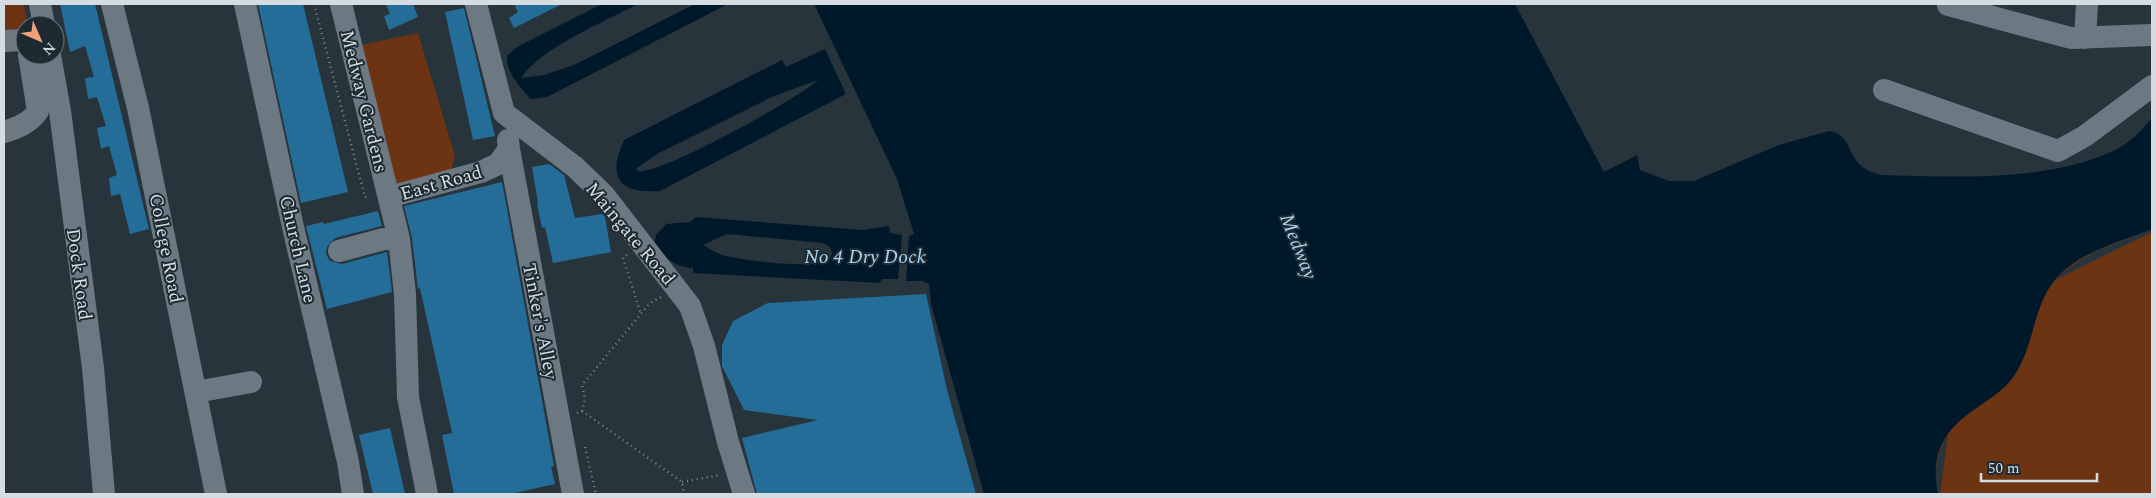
<svg xmlns="http://www.w3.org/2000/svg" width="2156" height="498" viewBox="0 0 2156 498" font-family="Spectral,serif">
  <style>
    .green { fill: #6d3413 }
    .water { fill: #00192a; fill-rule: evenodd }
    .building { fill: #246d98 }
    .lines { fill: none; stroke-linecap: round; stroke-linejoin: round }
    .path { stroke: #7d878e; stroke-width: 2.5; stroke-dasharray: 1 4; stroke-linecap: butt }
    .minor { stroke: #6c7983; stroke-width: 22 }
    .labels { text-anchor: middle; stroke-width: 4; stroke-linejoin: round; paint-order: stroke }
    .street-label { font-size: 19px; fill: #d5dce2; stroke: #1e2a32 }
    .water-label { font-size: 20px; font-style: italic; fill: #a9d3f1; stroke: #1e2a32 }
  </style>
  <rect width="100%" height="100%" fill="#28343c"/>
  <path class="green" d="M4 4H24L27 25H25V32L4 33Z
    M418 33 455 156 451 171 391 188 356 46Z
    M2152 229C2118 243 2082 253 2055 280L2152 232V494H1940L1948 435C1936 454 1933 472 1938 494L1893 335Z"/>
  <path class="water" d="M602 4H638C606 21 540 48 521 78L544 75 574 65 695 4H728L547 97 531 99C520 87 506 73 507 56L517 47Z
    M814 4H1515L1604 172 1637 155 1640 170 1669 181H1694L1779 145 1829 131C1857 135 1842 167 1882 175 1954 177 2049 182 2115 150 2130 143 2142 130 2152 118V229C2124 240 2090 249 2066 269 2033 295 2037 339 2016 373 1998 403 1958 409 1941 446 1934 461 1935 478 1938 494H984L931 304 929 284 922 281H906L909 236 914 234 897 179Z
    M825 49 846 94 660 191C619 194 607 178 624 140L782 60 786 67ZM818 80C799 98 657 177 637 171V168L659 153 774 96Z
    M696 217 863 230 889 226 890 233 902 235 898 279H882L880 283 693 273V268C674 267 666 258 654 245L656 235 666 224 690 222ZM727 234 823 243 830 247 832 254 828 262C800 267 755 262 727 256 719 255 710 249 703 245Z"/>
  <path class="building" d="M60 4H95L149 229 130 234 120 194 111 196 109 178 117 175 109 146 101 149 97 128 106 126 97 97 88 99 85 78 94 77 85 46 70 52Z
    M258 4H303L348 192 301 203Z
    M386 4H413L418 17 389 30 384 16 390 14Z
    M514 4H562L514 28 509 18 518 12Z
    M464 8 495 136 473 140 445 12Z
    M549 164 564 175 575 218 602 214 605 217 611 252 553 263 545 227 542 228 537 204 538 203 532 167Z
    M502 182 554 466 551 467 555 484 510 494H454L442 435 452 433 420 288 418 289 412 238 404 206Z
    M378 211 382 226 335 238 327 247 326 254 330 261 342 264 387 252 392 292 327 309 306 226 323 222 324 224Z
    M926 294 947 390 976 494H757L742 438 818 420 744 410 722 366V345L733 321 768 303Z
    M390 428 405 494H373L359 435Z"/>
  <g class="lines">
    <path class="path" d="M314 4 365 197H370
      M627 255 623 258 641 314
      M582 411 682 482 684 494
      M577 413 582 411 585 399 582 385 650 303 661 297
      M585 447 596 494
      M682 482 720 475"/>
    <path class="minor" d="M40 4 44 25
      M112 4 138 108 216 494
      M245 4 293 227 348 462 353 494
      M341 4 399 239 405 294 408 397 427 494
      M476 4 504 113 575 167 604 195 690 306 704 346 728 442 744 494
      M1948 5 2071 38 2152 35
      M2085 38 2087 4
      M4 41 24 40 25 43
      M50 55 60 111 93 368 104 494
      M1884 90 2058 151 2085 136 2152 86
      M4 132C17 128 30 123 38 111L29 55
      M509 149 573 494
      M389 197 481 172 498 164 509 149 508 140
      M339 251 384 239H399
      M196 392 251 382"/>
  </g>
  <g class="labels">
    <g class="street-label">
      <text transform="translate(365 101) rotate(76)" y="7">Medway Gardens</text>
      <text transform="translate(441 182) rotate(-16)" y="7">East Road</text>
      <text transform="translate(631 233) rotate(50)" y="7">Maingate Road</text>
      <text transform="translate(167 248) rotate(79)" y="7">College Road</text>
      <text transform="translate(299 249) rotate(77)" y="7">Church Lane</text>
      <text transform="translate(80 274) rotate(82)" y="7">Dock Road</text>
      <text transform="translate(541 321) rotate(79)" y="7">Tinker's Alley</text>
    </g>
    <g class="water-label">
      <text transform="translate(1299 246) rotate(68)" y="7">Medway</text>
      <text x="865" y="263">No 4 Dry Dock</text>
    </g>
  </g>
  <rect width="2156" height="498" fill="none" stroke="#d5dce2" stroke-width="10"/>
  <g transform="translate(40 40) rotate(135)"><circle r="24" fill="#1e2a32" stroke="#677178"/>
  <path d="M0-4L9 19L0 12L-9 19Z" fill="#f0a27a"/>
  <text y="-8" font-size="14" font-weight="bold" text-anchor="middle" fill="#d5dce2">N</text>
  </g>
  <path d="M1981 473v8h116v-8" fill="none" stroke="#d5dce2" stroke-width="2.5"/>
  <text x="1988" y="473" font-size="15" fill="#d5dce2" stroke="#1e2a32" stroke-width="4" paint-order="stroke">50 m</text>
</svg>
